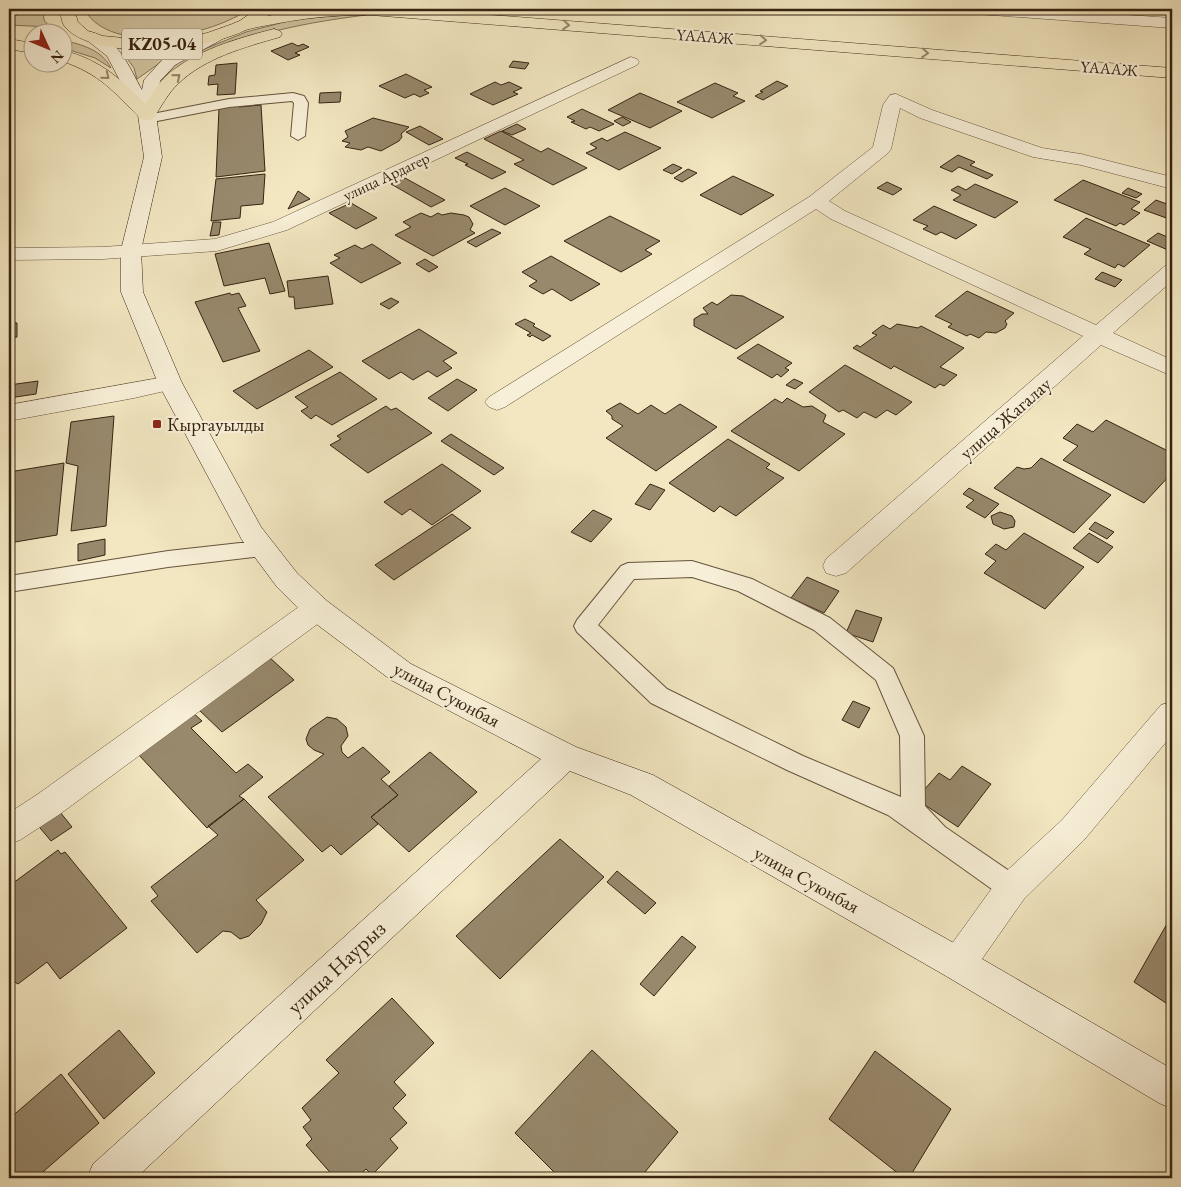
<svg xmlns="http://www.w3.org/2000/svg" width="1181" height="1187" viewBox="0 0 1181 1187" font-family="'EB Garamond',serif">
  <style>
    .green { fill: #d2c6a3; stroke: #84745a }
    .building { fill: #98896d; stroke: #372311 }
    .lines { fill: none; stroke-linecap: round; stroke-linejoin: round }
    .lane-casing { stroke: #66543d; stroke-width: 2 }
    .street-casing { stroke: #66543d; stroke-width: 1 }
    .secondary-casing { stroke: #372311; stroke-width: 1 }
    .primary-casing { stroke: #372311; stroke-width: 1 }
    .highway-casing { stroke: #372311; stroke-width: 1 }
    .lane { fill: #f7efd7; fill-rule: evenodd }
    .street { fill: #f7efd7; fill-rule: evenodd }
    .secondary { fill: #f7efd7; fill-rule: evenodd }
    .primary { fill: #f2e7c1; fill-rule: evenodd }
    .highway { fill: #f2e7c1; fill-rule: evenodd }
    .oneway { stroke: #948569 }
    .poi-dot { fill: #8f2418; stroke: #f7efd7; stroke-width: 2 }
    .labels { text-anchor: middle; stroke-width: 4.5; stroke-linejoin: round; paint-order: stroke }
    .far-street-label { font-size: 16px; fill: #372311; stroke: #f7efd7 }
    .shield { fill: #f7efd7; stroke: #71604c; stroke-width: 1 }
    .shield-label { font-size: 18px; font-weight: bold; fill: #372311 }
    .street-label { font-size: 19px; fill: #372311; stroke: #f7efd7 }
    .poi-label { font-size: 19px; fill: #372311; stroke: #f7efd7; text-anchor: start }
    .near-street-label { font-size: 22px; fill: #372311; stroke: #f7efd7 }
  </style>
  <rect width="100%" height="100%" fill="#f2e7c1"/>
  <filter id="stains"><feTurbulence type="fractalNoise" baseFrequency=".004" numOctaves="4"/><feColorMatrix values="0 0 0 0 .2 0 0 0 0 .09 0 0 0 0 .02 0 0 0 .5 -.17"/></filter>
  <radialGradient id="worn" r=".72"><stop offset=".6" stop-color="#630" stop-opacity="0"/><stop offset="1" stop-color="#630" stop-opacity=".3"/></radialGradient>
  <path class="green" d="M39 9H46C41 17 44 22 51 27L9 25V17Z
    M89 9H249C212 35 120 55 88 15Z
    M350 15H366C294 24 223 38 162 80L176 64 190 55 246 32 296 19Z
    M63 40C82 45 101 49 111 68L95 58 63 48Z
    M174 53 137 79 134 68 124 54Z"/>
  <path class="building" d="M292 43 298 46 303 44 309 47 295 53 300 55 288 60 271 51Z
    M513 61 529 63 525 69 509 67Z
    M237 63 235 94 217 95 218 84 208 85 209 76 215 75 216 65Z
    M406 74 432 87 424 90 429 93 420 97 414 94 405 98 379 86Z
    M777 81 788 86 763 100 755 96 763 92 760 91Z
    M495 82 501 85 509 82 522 88 513 92 518 94 493 105 470 94Z
    M715 83 738 93 733 96 745 101 712 118 677 102Z
    M341 92 340 102 319 103 320 93Z
    M640 93 682 111 650 128 608 110Z
    M238 105 239 107 261 105 265 171 216 177 219 108Z
    M582 109 614 124 599 131 590 127 586 129 571 122 575 121 567 117Z
    M622 117 631 122 623 126 614 121Z
    M373 118 409 127 401 134 402 137 399 141 381 151 368 147 361 150 345 147 350 143 342 141 348 137 345 131Z
    M517 124 526 129 512 135 502 131Z
    M420 126 443 139 429 145 406 132Z
    M501 131 541 152 548 148 587 168 553 185 514 164 524 160 484 139Z
    M625 132 661 148 619 170 586 153 597 148 590 144 602 138 607 141Z
    M467 152 506 172 492 179 465 165 468 164 455 158Z
    M958 155 975 162 970 165 993 175 987 179 959 167 952 172 940 167Z
    M673 164 682 168 672 174 663 170Z
    M688 169 697 173 682 182 674 178Z
    M265 174 263 204 241 206 240 218 211 221 216 179Z
    M733 176 774 195 741 215 700 195Z
    M405 178 445 200 431 207 391 184Z
    M1083 180 1140 202 1131 209 1140 213 1124 225 1120 223 1116 226 1054 200Z
    M887 182 902 189 893 195 877 188Z
    M975 184 1018 202 995 218 953 200 961 195 951 190 958 186 966 190Z
    M505 188 540 206 505 225 470 206Z
    M1128 188 1142 194 1136 198 1122 193Z
    M298 191 310 199 288 209Z
    M1156 200 1172 206V220L1144 210Z
    M351 203 377 218 356 229 329 213Z
    M934 206 977 225 956 239 941 232 936 235 923 229 928 226 913 220Z
    M421 213 431 217 438 213 442 215 451 213 464 215 469 217 473 224 470 230 475 233 433 256 395 235 411 227 403 222Z
    M610 216 660 241 645 250 652 254 621 272 564 241Z
    M1086 218 1150 245 1124 267 1118 264 1115 268 1084 254 1091 249 1063 237Z
    M213 222H221L219 235 210 236Z
    M492 229 501 233 476 247 467 242Z
    M1158 233 1172 239V246L1168 250 1147 241Z
    M269 243 285 291 270 294 265 278 224 286 215 254Z
    M372 244 401 263 361 283 330 263 340 258 334 255 355 245 362 249Z
    M551 256 600 284 571 301 552 289 543 294 529 286 537 281 522 272Z
    M425 259 438 267 429 272 416 264Z
    M1102 272 1122 280 1115 287 1095 279Z
    M328 276 333 304 295 309 294 297H289L287 281Z
    M967 291 1014 313 1005 321 1007 324 1005 328 996 333 986 332 979 338 970 334 967 336 948 327 952 324 935 316Z
    M230 293 231 295 239 293 246 306 238 308 260 351 223 362 195 302Z
    M731 295 743 296 784 317 736 349 694 326V319L702 314H708L703 308 712 302 717 305Z
    M391 298 399 302 389 309 380 304Z
    M525 319 535 324 533 326 551 336 543 341 532 335 530 337 527 335 531 333 515 324Z
    M9 322 17 323V337L9 338Z
    M897 324 918 328 921 326 964 348 940 367 957 375 944 386 940 384 935 388 894 366 891 369 853 348 857 345 860 347 877 335 872 333 883 325 890 329Z
    M419 329 457 353 443 361 452 368 437 377 428 371 413 380 401 372 389 379 362 361Z
    M758 344 792 363 785 368 789 370 781 377 777 374 772 378 737 358Z
    M309 350 333 367 257 409 233 391Z
    M845 365 912 402 896 415 887 410 876 418 864 412 857 418 843 410 839 412 809 392Z
    M340 372 377 399 332 425 316 415 311 419 301 411 308 407 295 397Z
    M457 379 477 390 448 411 428 398Z
    M794 379 803 383 795 389 786 385Z
    M38 381 36 394 9 398V385Z
    M787 398 803 407 812 406 823 413 826 415 823 422 845 434 799 471 731 431 775 399 782 403Z
    M620 403 638 414 651 405 665 414 680 404 717 427 656 471 606 438 623 426 612 419V416L606 411Z
    M386 406 391 410 396 408 432 433 368 473 330 445 341 439 337 436Z
    M114 416 106 526 71 531 78 466 66 463 71 422Z
    M1106 420 1172 453V473L1144 503 1063 460 1078 446 1063 438 1077 424 1093 432Z
    M451 434 504 468 494 475 441 441Z
    M728 439 770 464 766 468 784 478 736 516 720 506 714 512 669 483Z
    M1041 458 1111 495 1074 533 994 488 1017 467 1024 469 1031 468Z
    M64 463 57 535 9 543V472Z
    M442 464 481 491 432 525 410 509 402 515 384 502Z
    M650 484 665 490 650 510 635 504Z
    M969 488 999 504 985 518 966 507 974 500 963 494Z
    M593 510 612 519 591 542 571 532Z
    M1000 512 1012 516 1015 521 1014 527 1004 529 993 524 991 516Z
    M452 514 471 528 394 580 375 565Z
    M1095 522 1114 532 1107 539 1089 529Z
    M1024 533 1084 567 1045 609 984 573 996 561 985 554 996 544 1006 550Z
    M1089 533 1113 547 1098 563 1073 548Z
    M105 539V555L78 561V544Z
    M807 577 839 591 824 613 791 598Z
    M856 610 882 618 873 642 846 633Z
    M268 656 294 680 222 732 196 707Z
    M853 701 870 708 859 728 842 720Z
    M191 711 202 721 191 728 236 773 248 764 263 777 239 796 244 799 207 828 137 753Z
    M327 717 337 719 346 727 348 736 341 746 342 752 348 758 363 747 390 772 381 779 398 795 371 817 378 824 341 855 331 845 322 852 268 797 324 754 314 750 308 745 306 739 310 729Z
    M430 752 477 792 409 852 371 817 398 795 389 786Z
    M962 766 991 784 958 827 916 799 939 773 950 780Z
    M244 799 304 860 256 900 267 912 261 924 249 936 240 939 231 932 223 931 197 953 151 901 158 896 151 887 218 835 208 826Z
    M56 807 72 827 51 841 35 822Z
    M560 839 604 877 500 979 456 936Z
    M58 850 61 854 65 852 127 928 60 979 47 962 18 984 13 981 9 984V886Z
    M617 871 656 903 645 914 607 882Z
    M1172 915V1007L1134 982Z
    M682 936 696 947 654 996 640 984Z
    M392 998 434 1043 394 1082 406 1095 393 1108 407 1123 390 1139 398 1148 372 1175 366 1169 356 1178H335L306 1145 312 1139 303 1127 311 1120 302 1108 339 1073 326 1060Z
    M119 1030 155 1073 104 1119 68 1074Z
    M592 1050 678 1132 640 1178H560L515 1133Z
    M875 1051 951 1109 909 1178H904L829 1119Z
    M61 1074 99 1123 36 1178H9V1119Z"/>
  <g class="lines">
    <g class="lane-casing">
      <path id="lane" d="M293 93 304 96 308 103 305 136 298 140 291 136 294 103 292 101 229 107 147 123 140 119 147 115 229 99Z
        M240 543H264L271 545 274 550 271 555 168 567 9 592V576L168 551Z
        M692 561 752 579 830 618 893 668 924 736 925 806 945 827 1021 879 1025 888 1021 897 1012 900 1003 897 888 815 787 770 651 703 577 632 574 626 577 620 621 566 628 563ZM692 577 738 591 814 630 876 680 900 736 901 797 803 756 667 689 598 625 634 579Z"/>
    </g>
    <g class="street-casing">
      <path id="street" d="M969 9H1038L1172 18V28L977 14 972 12Z
        M631 57 637 59 639 62 637 65 287 230 217 251 103 259 9 260V248L103 247 215 239 273 222Z
        M896 94 932 110 1042 148 1081 154 1172 177V189L1081 165 1033 157 920 118 900 108 891 149 888 153 829 201 845 211 1096 325 1165 266 1172 264V281L1113 333 1172 360V376L1101 345 846 573 836 576 826 573 823 566 826 559 1083 336 831 219 816 209 505 407 497 410 489 407 485 402 489 397 809 197 873 147 883 105 890 95Z
        M170 376 178 378 182 383 178 388 134 398 9 421V405Z
        M317 598 327 601 331 609 327 617 60 814 20 840 9 844V813L38 794 307 601Z
        M1172 702V735L1084 840 1024 899 970 976 958 981 946 976 940 964 946 952 1000 877 1062 820 1161 705Z"/>
    </g>
    <g class="secondary-casing">
      <path id="secondary" d="M222 28 228 30 230 33 228 36 175 65 160 81 156 115 162 157 141 250 143 292 182 383 261 527 297 573 327 601 411 664 576 747 653 775 970 952 1172 1069V1109L1159 1103 946 976 631 795 570 771 136 1178H87L93 1164 541 759 391 680 307 617 277 587 242 540 158 383 121 292V250L144 157 138 115 107 56 83 37 85 34 91 32C119 39 129 67 142 90L144 80 163 59Z"/>
    </g>
    <g class="primary-casing">
      <path id="primary" d="M9 9H22L19 12 9 15Z
        M60 9H74L78 22 88 31 103 36 145 40 186 37 207 33 238 22 257 9H274C245 51 99 66 65 27 61 22 61 14 60 9Z
        M9 39 32 43V53L9 49Z
        M62 50C105 61 123 82 153 111L156 115 153 119 147 120 141 119C113 91 100 74 62 61Z"/>
    </g>
    <g class="highway-casing">
      <path id="highway" d="M305 9H414L1172 68V78L371 15C326 14 283 21 240 31L234 29 232 26 234 23 240 21Z
        M274 29 280 31 282 34 280 37C245 47 204 58 178 84 168 93 161 107 153 119L147 120 141 119 138 115C147 103 154 88 165 77 193 51 238 38 274 29Z"/>
    </g>
    <use href="#lane" class="lane"/>
    <use href="#street" class="street"/>
    <use href="#secondary" class="secondary"/>
    <use href="#primary" class="primary"/>
    <use href="#highway" class="highway"/>
  </g>
  <defs><path id="oneway-chevron" d="M-2-3.5L2.5 0L-2 3.5" fill="none" stroke-width="1.6" stroke-linecap="round" stroke-linejoin="round" transform="scale(1.25)"/></defs>
  <g class="oneway">
    <use href="#oneway-chevron" transform="translate(566 25) rotate(4)"/>
    <use href="#oneway-chevron" transform="translate(763 40) rotate(4)"/>
    <use href="#oneway-chevron" transform="translate(925 53) rotate(4)"/>
    <use href="#oneway-chevron" transform="translate(106 76) rotate(39)"/>
    <use href="#oneway-chevron" transform="translate(177 77) rotate(-39)"/>
  </g>
  <rect class="poi-dot" x="152" y="419" width="10" height="10" rx="2.5"/>
  <g class="labels">
    <g class="far-street-label">
      <text transform="translate(705 36) rotate(4)" y="6">ҮАААЖ</text>
      <text transform="translate(1109 68) rotate(4)" y="6">ҮАААЖ</text>
      <text transform="translate(386 176) rotate(-25)" y="6">улица Ардагер</text>
    </g>
    <rect class="shield" x="122" y="28.5" width="80" height="31" rx="4"/>
    <g class="shield-label">
      <text x="162" y="50">KZ05-04</text>
    </g>
    <g class="street-label">
      <text transform="translate(1005 418) rotate(-41)" y="7">улица Жагалау</text>
      <text transform="translate(447 694) rotate(28)" y="7">улица Суюнбая</text>
      <text transform="translate(807 879) rotate(29)" y="7">улица Суюнбая</text>
    </g>
    <g class="poi-label">
      <text x="167" y="431">Кыргауылды</text>
    </g>
    <g class="near-street-label">
      <text transform="translate(336 967) rotate(-43)" y="8">улица Наурыз</text>
    </g>
  </g>
  <rect width="1181" height="1187" fill="none" stroke="#f2e7c1" stroke-width="30"/>
  <rect x="10" y="10" width="1161" height="1167" fill="none" stroke="#372311" stroke-width="2.5"/>
  <rect x="15" y="15" width="1151" height="1157" fill="none" stroke="#372311"/>
  <g transform="translate(48 48) rotate(134)"><circle r="24" fill="#f7efd7" stroke="#aa9d88"/>
  <path d="M0-4L9 19L0 12L-9 19Z" fill="#8f2418"/>
  <text y="-8" font-size="14" font-weight="bold" text-anchor="middle" fill="#372311">N</text>
  </g>
  <rect width="100%" height="100%" filter="url(#stains)"/>
  <rect width="100%" height="100%" fill="url(#worn)"/>
</svg>
